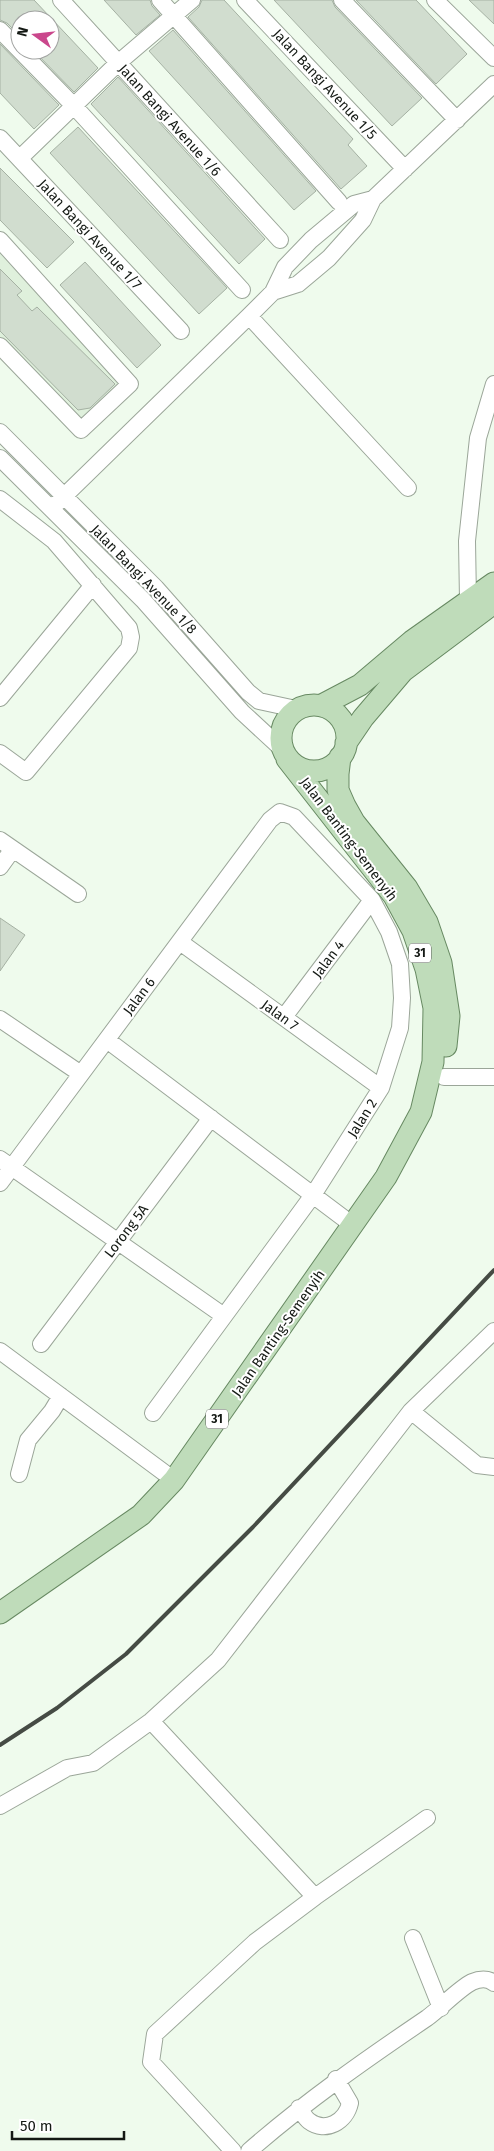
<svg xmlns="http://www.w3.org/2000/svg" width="494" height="2151" viewBox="0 0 494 2151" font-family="'Fira Sans',sans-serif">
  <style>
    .built { fill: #dff0dc }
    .building { fill: #d1ddcf; stroke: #a5b1a3 }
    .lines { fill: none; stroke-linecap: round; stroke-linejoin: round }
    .minor-casing { stroke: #9ba699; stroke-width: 18 }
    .major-casing { stroke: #678962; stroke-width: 23 }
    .minor { stroke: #fff; stroke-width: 16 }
    .major { stroke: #bfdcba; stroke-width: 21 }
    .rail { stroke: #454b44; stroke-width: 4 }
    .labels { text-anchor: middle; stroke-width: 4; stroke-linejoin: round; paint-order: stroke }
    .shield { fill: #fff; stroke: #5a5e5a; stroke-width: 1 }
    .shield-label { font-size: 12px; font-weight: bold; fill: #141914 }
    .street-label { font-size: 14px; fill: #141914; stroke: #fff }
  </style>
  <rect width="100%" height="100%" fill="#effbed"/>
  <path class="built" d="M0 249 122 385 82 421 0 339Z"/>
  <path class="building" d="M0 0H34L98 68 74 92 33 50H50V20H20V36L7 23 0 20Z
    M104 0H150L152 6 160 15 136 35Z
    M202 0H224L353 139 348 145 367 166 341 189 188 17 199 7Z
    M274 0H332L335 7 422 98 392 126Z
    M356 0H416L467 54 436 84Z
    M469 0H494V24Z
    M173 30 316 191 294 210 149 51Z
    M0 44 59 105 34 129 0 93Z
    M118 77 265 239 239 264 91 104Z
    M78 127 227 288 199 314 50 153Z
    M0 168 74 242 47 268 0 220Z
    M85 262 161 345 137 368 60 285Z
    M0 269 22 291 17 295 32 311 37 307 115 384 90 408 78 410 0 331Z
    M0 918 25 935 0 971Z"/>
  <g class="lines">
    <g class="minor-casing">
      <path id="minor" d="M61 0 280 240
        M160 0 339 202
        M245 0 405 169
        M342 0 457 120
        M435 0 494 58
        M0 30 74 106 242 290
        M0 138 181 331
        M20 158 118 63 192 0
        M0 240 130 384 81 430 0 346
        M273 292 298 284 329 258 363 220 373 199 494 84
        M249 316 408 488
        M0 432 156 588 248 692 259 701 296 709
        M0 458 143 600 242 712 282 749
        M0 499 54 541 129 628 131 637 129 648 26 772 0 753
        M52 508 249 316 273 292 285 267 311 240 354 204 373 199
        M468 600 467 541 478 438 494 384
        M0 698 93 585
        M0 840 78 894
        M0 867 13 849
        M180 942 381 1088
        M284 1017 372 900
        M0 1019 81 1074
        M107 1040 354 1226
        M444 1077H494
        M0 1159 224 1316
        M0 1183 270 820 280 812 294 817 372 900 389 932 400 964 402 998 400 1028 381 1088 313 1195 153 1413
        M41 1344 211 1118
        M0 1351 174 1480
        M411 1411 477 1465 494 1467
        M19 1474 28 1440 52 1411 61 1396
        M151 1721 315 1897 427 1818
        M0 1806 67 1768 93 1763 151 1721 218 1660 411 1411 494 1331
        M413 1938 441 2008
        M299 2108C302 2112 305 2118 309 2121 326 2134 346 2121 350 2103L336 2079
        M233 2151 151 2062 155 2034 255 1942 315 1897
        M249 2151C305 2102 365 2060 427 2018 441 2008 457 1990 472 1982 479 1979 488 1978 494 1983"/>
    </g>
    <g class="major-casing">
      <path id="major" d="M322 705 360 685 412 641 494 583
        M281 738a33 33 0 1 1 66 0a33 33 0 1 1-66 0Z
        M346 743 363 718 403 671 494 603
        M340 757 338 774V790L345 806 354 822 407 888 427 922 441 963 449 1016 446 1046
        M0 1613 141 1515 174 1480 386 1177 421 1112 433 1062 434 1008 426 969 413 931 394 896 287 759"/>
    </g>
    <use href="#minor" class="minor"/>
    <use href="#major" class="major"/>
    <path class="rail" d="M0 1745 57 1708 126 1654 253 1527 494 1270"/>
  </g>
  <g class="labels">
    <g class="shield">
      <rect x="409" y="943.5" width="22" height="19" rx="4"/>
      <rect x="206" y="1409.5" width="22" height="19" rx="4"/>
    </g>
    <g class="shield-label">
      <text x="420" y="957">31</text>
      <text x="217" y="1423">31</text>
    </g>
    <g class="street-label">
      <text transform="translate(325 84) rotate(47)" y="5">Jalan Bangi Avenue 1/5</text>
      <text transform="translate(170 120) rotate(48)" y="5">Jalan Bangi Avenue 1/6</text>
      <text transform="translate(90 234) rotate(47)" y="5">Jalan Bangi Avenue 1/7</text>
      <text transform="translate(144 579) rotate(46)" y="5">Jalan Bangi Avenue 1/8</text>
      <text transform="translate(349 839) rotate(53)" y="5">Jalan Banting-Semenyih</text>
      <text transform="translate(328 959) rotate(-53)" y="5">Jalan 4</text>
      <text transform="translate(139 996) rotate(-53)" y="5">Jalan 6</text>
      <text transform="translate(280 1015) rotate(36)" y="5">Jalan 7</text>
      <text transform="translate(362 1118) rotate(-58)" y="5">Jalan 2</text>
      <text transform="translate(126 1231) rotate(-53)" y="5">Lorong 5A</text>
      <text transform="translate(278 1333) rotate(-55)" y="5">Jalan Banting-Semenyih</text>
    </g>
  </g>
  <g transform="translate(35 35) rotate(285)"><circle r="24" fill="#ffffff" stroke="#a1a3a1"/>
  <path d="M0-4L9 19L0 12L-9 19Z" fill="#ca478c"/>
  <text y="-8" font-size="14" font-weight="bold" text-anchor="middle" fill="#141914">N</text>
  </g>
  <path d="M12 2131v8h112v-8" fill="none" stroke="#141914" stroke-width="2.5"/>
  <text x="20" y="2131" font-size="15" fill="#141914" stroke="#ffffff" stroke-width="4" paint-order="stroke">50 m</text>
</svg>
